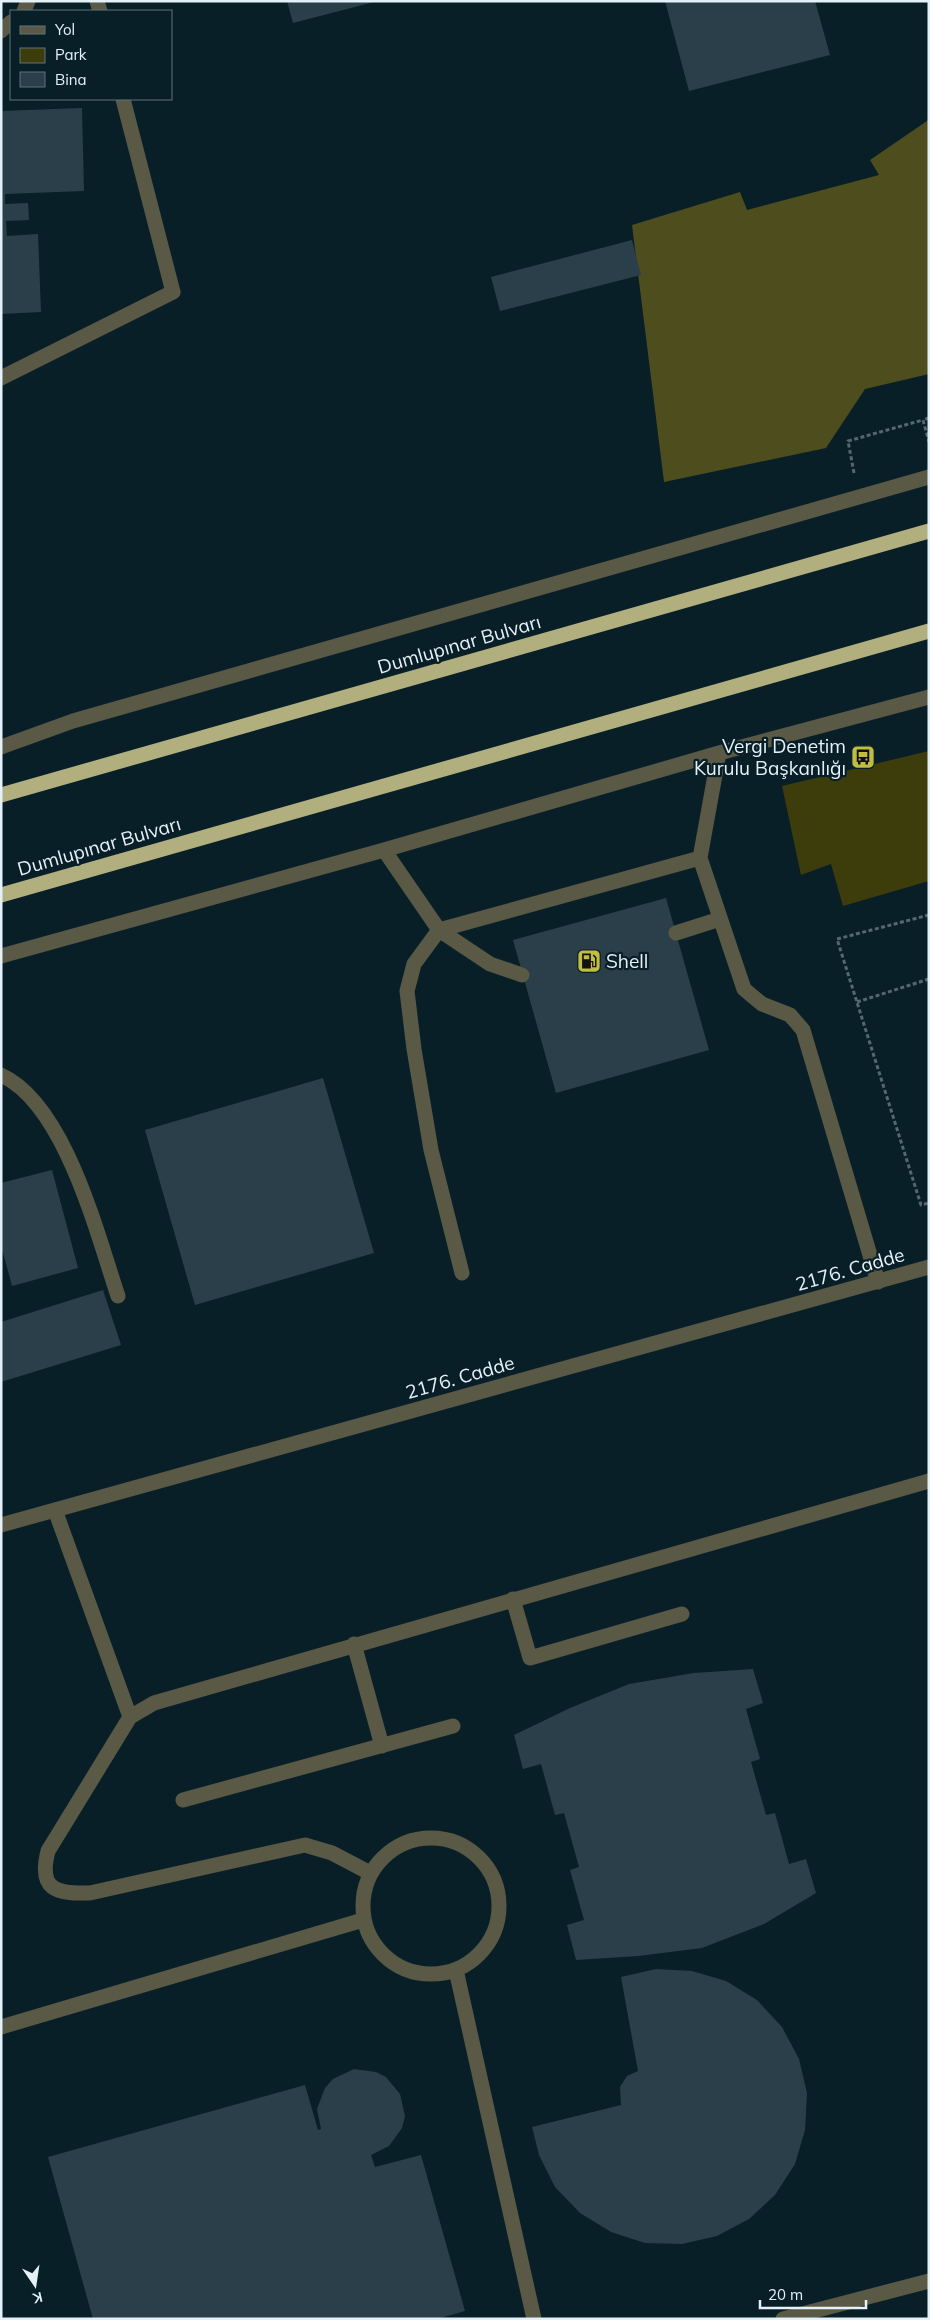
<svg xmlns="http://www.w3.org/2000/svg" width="930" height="2320" viewBox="0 0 930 2320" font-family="Mulish,sans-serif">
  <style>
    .green { fill: #3d3c0b }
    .forest { fill: #4e4d1d }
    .building { fill: #2a3f4a }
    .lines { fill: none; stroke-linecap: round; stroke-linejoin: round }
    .path { stroke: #556770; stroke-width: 3; stroke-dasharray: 4 2.5; stroke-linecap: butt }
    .lane { stroke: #595945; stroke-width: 15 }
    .street { stroke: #595945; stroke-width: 15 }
    .highway { stroke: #b0af7d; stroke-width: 15 }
    .labels { text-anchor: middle; stroke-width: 4.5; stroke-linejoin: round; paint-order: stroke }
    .street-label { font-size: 19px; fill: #e5f1f8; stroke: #091f28 }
    .poi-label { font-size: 19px; fill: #e5f1f8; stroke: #091f28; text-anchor: end }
  </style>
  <rect width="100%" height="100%" fill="#091f28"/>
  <path class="green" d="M929 751V881L843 906 831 864 801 875 782 786Z"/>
  <path class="forest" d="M929 117V374L865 389 826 448 664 482 632 225 740 192 747 210 879 175 870 160 927 121Z"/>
  <path class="building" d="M287 1H374V2L293 23Z
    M665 1H815L830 55 689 91Z
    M82 108 84 191 5 194V204L28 203 29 220 6 221 7 236 38 234 41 312 1 314V111Z
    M632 240 641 275 500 311 491 277Z
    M666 898 709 1050 556 1093 513 940Z
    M323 1078 374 1253 195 1305 145 1130Z
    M52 1170 78 1268 12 1286 1 1245V1183Z
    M103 1290 121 1345 1 1382V1322Z
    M753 1669 763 1703 746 1709 760 1759 751 1762 766 1815 775 1813 789 1864 806 1859 816 1893 764 1924 702 1948 638 1956 576 1960 567 1925 584 1920 570 1870 579 1867 564 1813 555 1815 541 1764 523 1769 514 1735 570 1708 629 1684 694 1673Z
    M656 1969 692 1971 726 1981 757 2000 782 2027 799 2059 807 2093 805 2130 795 2164 775 2195 749 2219 717 2236 682 2244 645 2243 611 2232 580 2213 555 2187 539 2155 532 2127 621 2105 620 2087 627 2076 638 2071 621 1977Z
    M354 2069 376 2072 386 2077 400 2094 405 2116 402 2128 389 2146 371 2155 375 2167 421 2155 465 2311 437 2319H93L48 2157 305 2085 318 2130 321 2129 317 2109 325 2088 333 2079Z"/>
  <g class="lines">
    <path class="path" d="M929 418 923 420 929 442
      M854 473 848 441 923 420
      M929 915 837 939 921 1205 929 1203
      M857 1002 929 979"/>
    <path class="lane" d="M97 1 100 11
      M24 11 28 1
      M1 31 11 22
      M1 378 173 292 123 99
      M1 747 73 721 929 477
      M719 753 700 858 744 989 762 1004 790 1015 803 1030 878 1282
      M384 850 439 930 490 964 522 975
      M676 933 720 919
      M1 956 384 850 719 753 929 697
      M1 1075C65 1104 97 1234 118 1296
      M462 1273 431 1150 414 1049 407 991 414 964 439 930 700 858
      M55 1510 130 1717 154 1703 929 1481
      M513 1599 530 1658 682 1614
      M354 1644 382 1746
      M130 1717 48 1851C38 1890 56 1894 90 1893L305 1845 332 1853 370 1873
      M183 1800 453 1726
      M363 1906a68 68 0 1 1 136 0a68 68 0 1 1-136 0Z
      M456 1970 534 2319
      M1 2027 363 1920
      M783 2319 929 2281"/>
    <path class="street" d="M1 1525 929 1267"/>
    <path class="highway" d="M1 795 929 531
      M1 895 929 631"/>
  </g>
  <defs>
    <g id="bus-square" transform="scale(1.25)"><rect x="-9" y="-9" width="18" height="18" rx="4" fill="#c1bd40" stroke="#091f28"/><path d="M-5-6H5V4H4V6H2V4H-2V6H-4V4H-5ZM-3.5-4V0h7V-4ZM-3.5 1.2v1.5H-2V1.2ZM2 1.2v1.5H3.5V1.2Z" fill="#111"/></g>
    <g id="fuel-square" transform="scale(1.25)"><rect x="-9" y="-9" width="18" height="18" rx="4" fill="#c1bd40" stroke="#091f28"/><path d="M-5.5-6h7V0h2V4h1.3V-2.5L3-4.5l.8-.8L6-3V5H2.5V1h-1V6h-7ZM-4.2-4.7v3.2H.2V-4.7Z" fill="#111"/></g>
  </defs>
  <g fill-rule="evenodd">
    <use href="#bus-square" x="863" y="757"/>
    <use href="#fuel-square" x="589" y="961"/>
  </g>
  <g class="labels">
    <g class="street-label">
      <text transform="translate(459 644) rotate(-16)" y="7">Dumlupınar Bulvarı</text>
      <text transform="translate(99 846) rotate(-16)" y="7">Dumlupınar Bulvarı</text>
      <text transform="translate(850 1269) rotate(-16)" y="7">2176. Cadde</text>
      <text transform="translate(460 1377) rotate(-16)" y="7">2176. Cadde</text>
    </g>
    <g class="poi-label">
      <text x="846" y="753">Vergi Denetim<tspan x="846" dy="22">Kurulu Başkanlığı</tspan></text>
      <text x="606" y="968" text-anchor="start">Shell</text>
    </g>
  </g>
  <rect width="930" height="2320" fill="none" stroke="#e5f1f8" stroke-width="5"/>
  <rect x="10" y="10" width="162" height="90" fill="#091f28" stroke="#61737b"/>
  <rect x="20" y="26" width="25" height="8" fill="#595945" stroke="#61737b"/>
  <text x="55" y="35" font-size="15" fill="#e5f1f8">Yol</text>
  <rect x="20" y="48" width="25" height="15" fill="#3d3c0b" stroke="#61737b"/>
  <text x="55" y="60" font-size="15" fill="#e5f1f8">Park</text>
  <rect x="20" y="72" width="25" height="15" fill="#2a3f4a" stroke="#61737b"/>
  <text x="55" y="85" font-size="15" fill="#e5f1f8">Bina</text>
  <g transform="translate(35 2285) rotate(167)" stroke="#091f28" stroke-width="4" paint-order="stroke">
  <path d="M0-4L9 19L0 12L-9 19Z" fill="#e5f1f8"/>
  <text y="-8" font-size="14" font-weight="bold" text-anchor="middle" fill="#e5f1f8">K</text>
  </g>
  <path d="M760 2300v8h106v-8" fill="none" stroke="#e5f1f8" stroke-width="2.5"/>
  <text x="768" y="2300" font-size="15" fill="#e5f1f8" stroke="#091f28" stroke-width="4" paint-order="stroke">20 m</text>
</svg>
